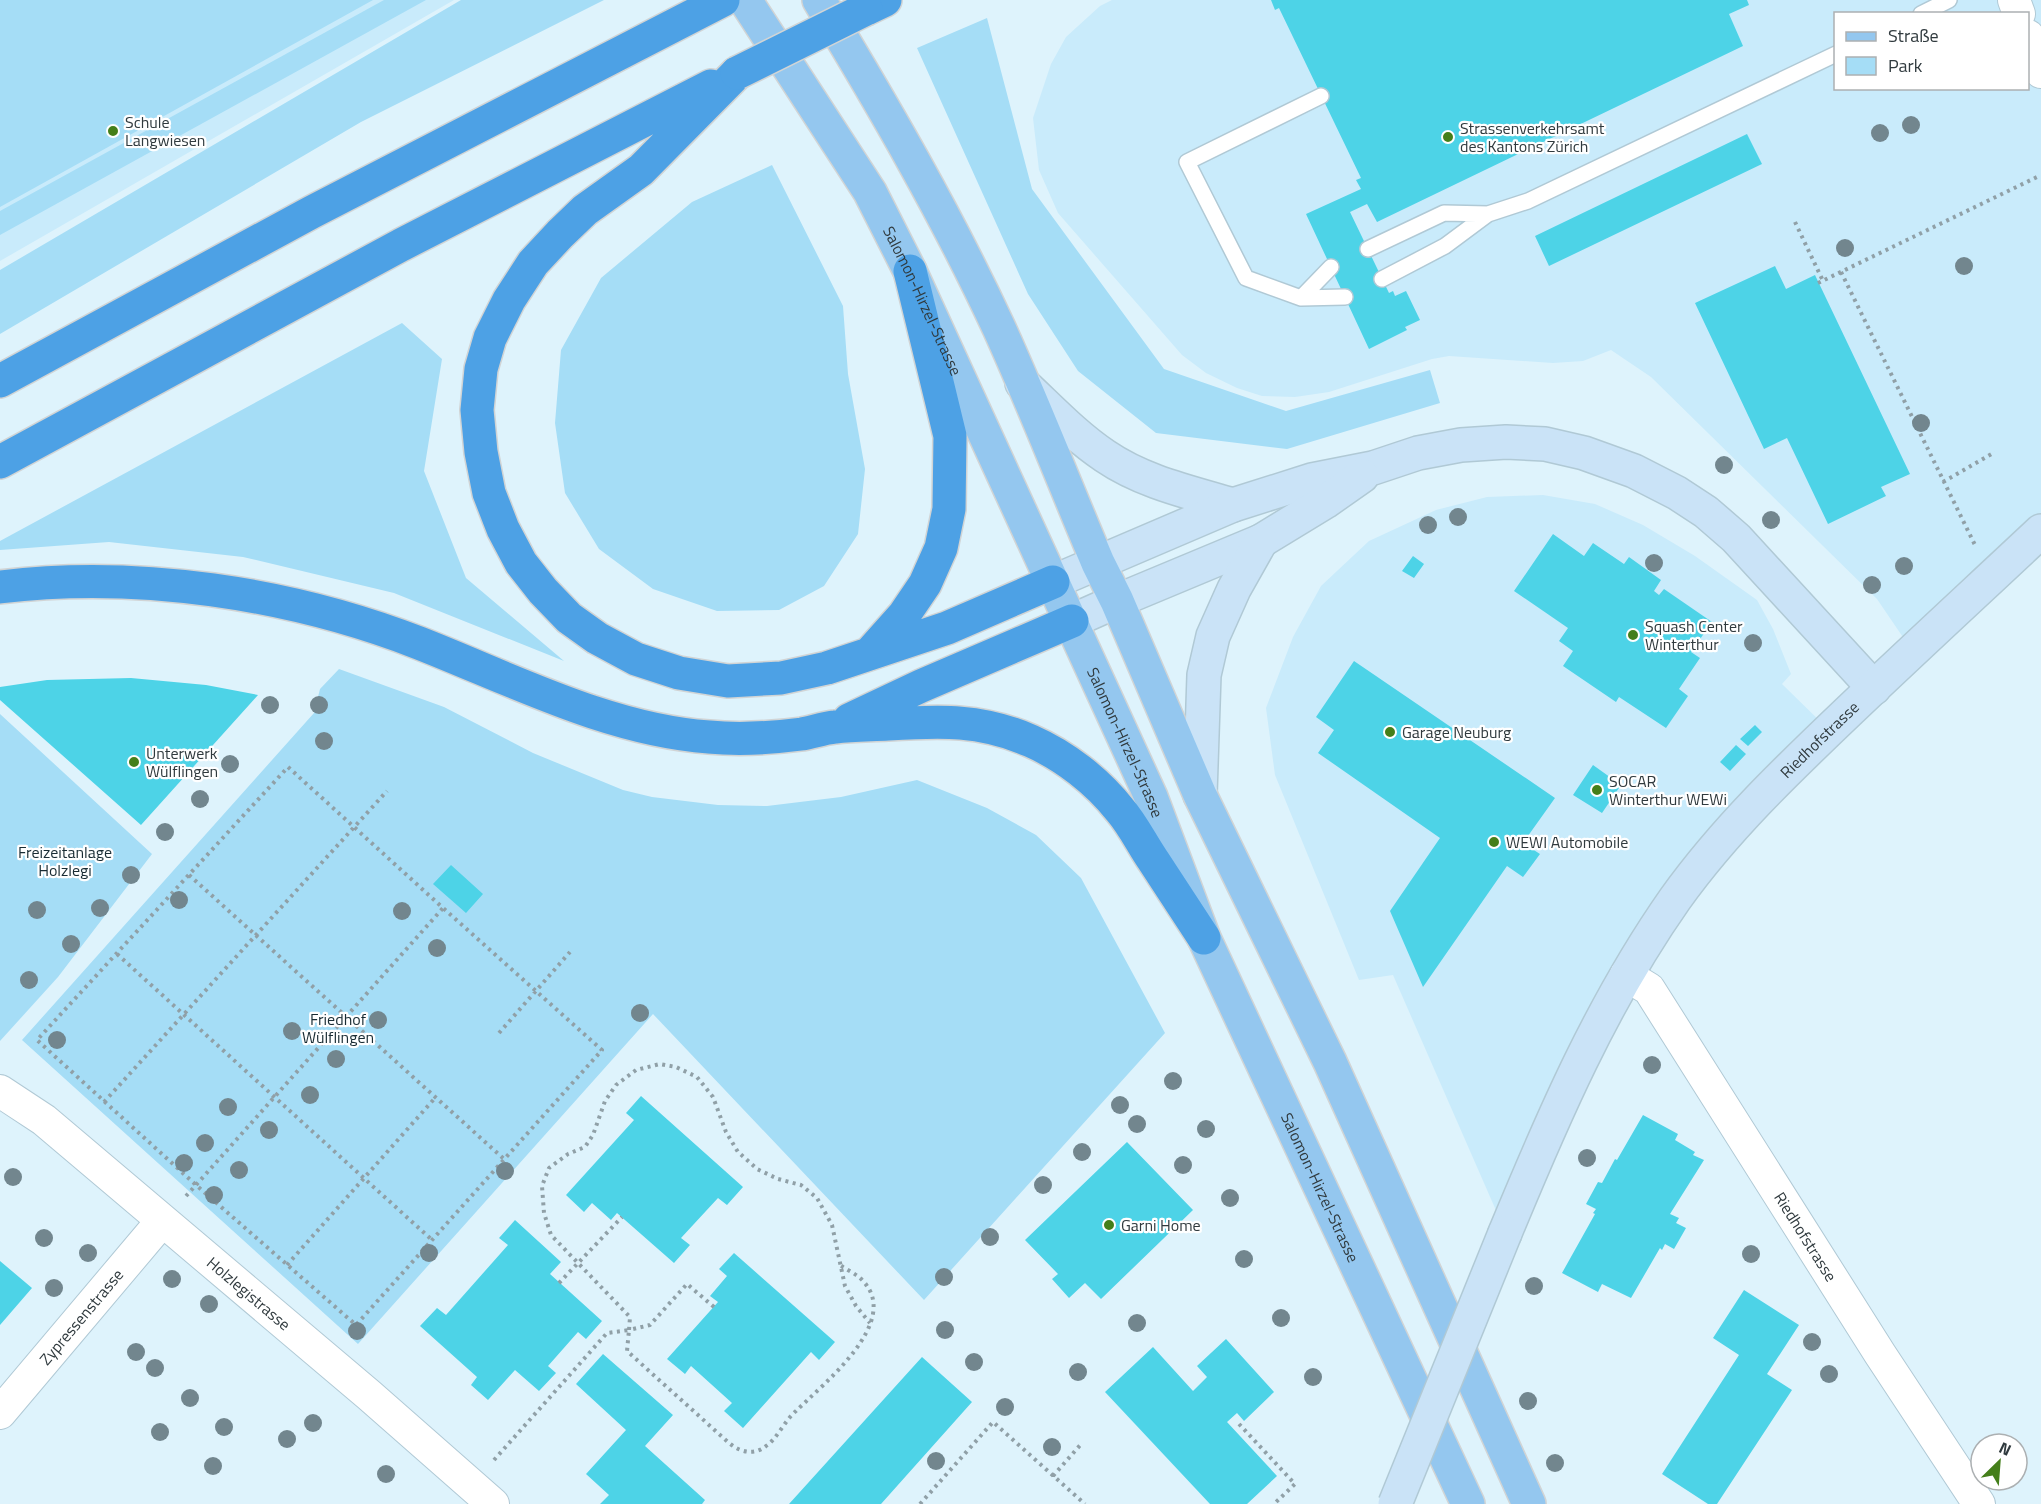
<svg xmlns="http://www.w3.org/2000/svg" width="2041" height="1504" viewBox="0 0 2041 1504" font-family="'Titillium Web',sans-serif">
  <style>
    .built { fill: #c9ebfb; fill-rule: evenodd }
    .green { fill: #a5ddf6 }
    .building { fill: #4dd3e7 }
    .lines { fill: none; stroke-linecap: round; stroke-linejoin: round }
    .lane-casing { stroke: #b0c9d5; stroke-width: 18 }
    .street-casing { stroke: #b0c9d5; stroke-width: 34 }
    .secondary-casing { stroke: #b0c9d5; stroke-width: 36 }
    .primary-casing { stroke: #d1d4d5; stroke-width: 36 }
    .highway-casing { stroke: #d1d4d5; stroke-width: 36 }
    .path { stroke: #90a0a7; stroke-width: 4; stroke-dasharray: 3 4.5; stroke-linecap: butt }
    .lane { stroke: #fff; stroke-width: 15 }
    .street { stroke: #fff; stroke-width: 32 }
    .secondary { stroke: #cae3f7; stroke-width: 33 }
    .primary { stroke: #94c7ef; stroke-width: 33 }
    .highway { stroke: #4da1e5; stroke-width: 33 }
    .secondary-bridge-casing { stroke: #b0c9d5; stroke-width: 36; stroke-linecap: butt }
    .highway-bridge-casing { stroke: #d1d4d5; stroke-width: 36; stroke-linecap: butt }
    .secondary-bridge { stroke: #cae3f7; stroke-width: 33 }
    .highway-bridge { stroke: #4da1e5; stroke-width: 33 }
    .tree { fill: #72868e }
    .poi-dot { fill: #447f1a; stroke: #fff; stroke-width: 2 }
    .labels { text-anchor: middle; stroke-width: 4.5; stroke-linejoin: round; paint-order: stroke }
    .poi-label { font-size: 16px; fill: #303a3e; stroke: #fff; text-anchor: start }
    .street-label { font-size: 16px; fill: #303a3e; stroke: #fff }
    .park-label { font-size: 16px; fill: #192c34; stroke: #fff }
  </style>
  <rect width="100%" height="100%" fill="#def3fc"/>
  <path class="built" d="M0 0H454L0 261Z
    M1112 0H2041V531L1913 652 1877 599 1651 377 1611 350 1583 361 1553 363 1449 356 1432 359 1329 392 1295 397 1262 396 1237 388 1206 373 1182 355 1058 213 1039 170 1033 118 1051 64 1066 37 1100 6ZM1836 14H2028V88H1836Z
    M1543 495 1595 504 1643 525 1695 556 1757 600 1773 629 1791 674 1782 684 1829 730 1676 899 1505 1231 1393 975 1359 980 1275 775 1266 708 1293 637 1321 586 1369 541 1436 510 1487 497Z"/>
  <path class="green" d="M0 0H373L0 207Z
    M384 0H426L0 235V211Z
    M461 0H604L361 122 0 334V270Z
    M987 18 1032 189 1164 369 1286 411 1430 370 1440 403 1287 449 1156 433 1078 371 1028 294 917 48Z
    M772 165 843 306 848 374 865 469 858 534 824 586 779 610 717 611 653 589 599 549 565 493 555 423 561 350 601 278 692 202Z
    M402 323 442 359 424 471 466 578 564 661 394 593 243 557 109 542 0 550V541Z
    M339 669 444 707 533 753 623 790 652 797 718 805 767 806 841 797 917 780 987 808 1036 835 1081 878 1165 1033 924 1300 653 1014 358 1344 22 1040 314 713 320 689Z
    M0 714 152 854 58 977 0 1041Z"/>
  <path class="building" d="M1271 0H1747L1749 5 1729 14 1743 46 1377 222 1367 204 1350 212 1389 293 1393 291 1395 296 1406 291 1420 320 1405 327 1407 330 1369 349 1306 214 1361 189 1356 180 1361 178 1279 8 1275 10Z
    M1747 134 1762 164 1549 266 1535 236Z
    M1775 266 1786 289 1815 275 1910 474 1881 487 1886 496 1828 524 1787 438 1764 449 1695 303Z
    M1553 534 1584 556 1593 543 1624 564 1629 557 1661 580 1654 591 1659 595 1664 589 1712 622 1691 652 1700 658 1679 689 1688 696 1666 728 1619 697 1616 702 1563 666 1573 651 1559 641 1568 628 1514 591Z
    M1413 556 1424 564 1414 578 1402 571Z
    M1354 661 1555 798 1523 843 1540 854 1523 877 1507 866 1423 987 1390 911 1440 838 1318 753 1334 730 1316 717Z
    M131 678 206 685 258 695 141 825 0 700V687L47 680Z
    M1755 725 1762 732 1748 746 1740 739Z
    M1736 745 1746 754 1730 771 1720 762Z
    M1593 765 1621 785 1602 813 1573 795Z
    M451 865 483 894 466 913 433 884Z
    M641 1096 743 1187 727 1205 718 1198 681 1238 690 1245 674 1263 617 1213 611 1220 592 1203 584 1212 566 1195 634 1120 626 1113Z
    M1643 1115 1678 1134 1675 1140 1695 1152 1693 1155 1704 1160 1670 1214 1679 1218 1676 1223 1686 1228 1674 1249 1665 1244 1662 1250 1660 1248 1631 1298 1602 1284 1598 1292 1562 1273 1595 1214 1593 1213 1596 1209 1586 1204 1598 1182 1602 1183 1615 1159 1617 1160Z
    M1127 1142 1193 1210 1101 1299 1085 1283 1069 1298 1052 1279 1058 1274 1025 1240Z
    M515 1220 561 1262 550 1274 602 1321 586 1339 578 1332 548 1366 556 1373 539 1391 515 1370 488 1400 471 1385 477 1377 420 1326 437 1308 446 1315 508 1245 499 1238Z
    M734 1253 835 1342 819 1360 811 1352 743 1428 724 1411 732 1403 691 1366 685 1374 667 1359 718 1302 710 1296 727 1276 719 1269Z
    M0 1261 32 1288 0 1325Z
    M1744 1290 1799 1325 1767 1374 1792 1390 1717 1504H1708L1662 1474 1739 1355 1713 1338Z
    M1226 1339 1274 1392 1244 1421 1237 1413 1227 1422 1277 1476 1247 1504H1210L1105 1392 1153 1347 1193 1391 1207 1377 1197 1366Z
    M603 1354 673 1415 645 1446 705 1500 702 1504H600L609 1495 586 1474 626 1430 576 1384Z
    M922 1357 972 1402 881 1504H789Z"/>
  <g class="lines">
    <g class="lane-casing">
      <path id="lane" d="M1921 14 1949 0
        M1321 96 1187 162 1246 278 1301 298 1331 267
        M1368 249 1444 213 1488 214
        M1382 279 1445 246 1488 214 1528 201 1836 54
        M1301 298 1345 297"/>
    </g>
    <g class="street-casing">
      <g id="street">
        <path d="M2014 0 2019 14"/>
        <path d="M2028 36 2041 72"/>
        <path id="s1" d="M1626 975 1649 989 1880 1354 1979 1504"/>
        <path id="s2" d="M0 1091 44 1120 369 1395 493 1504"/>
        <path id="s3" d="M0 1413 162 1221"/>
      </g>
    </g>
    <g class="secondary-casing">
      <g id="secondary">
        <path d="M1022 383C1049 408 1075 436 1105 456 1143 482 1189 492 1233 505"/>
        <path d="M1053 582 1233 505 1312 480 1373 468 1418 453 1461 445 1506 442 1545 444 1584 453 1634 471 1677 493 1706 512 1736 538 1874 688"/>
        <path d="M1072 621 1117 601 1261 541 1325 502 1362 476"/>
        <path d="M1200 795 1204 675 1213 636 1234 589 1261 541"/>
        <path id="s4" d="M1505 1233C1553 1117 1602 1003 1675 899 1725 829 1788 769 1850 710 1913 650 1977 591 2041 531"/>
      </g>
    </g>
    <g class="primary-casing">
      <g id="primary">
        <path id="s5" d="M745 0 870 192 910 271 1151 797 1204 938 1468 1504"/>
        <path d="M819 0C884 107 946 214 999 328 1034 405 1065 485 1098 563L1117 601 1200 795 1330 1062 1529 1504"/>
      </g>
    </g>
    <g class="highway-casing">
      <path id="highway" d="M866 9 885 0
        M737 73 641 170 585 210 560 234 533 263 509 300 490 338 481 369 477 410 481 452 489 493 503 529 521 563 543 591 569 618 597 638 636 659 679 673 728 681 781 678 827 668 947 628 1053 582
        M0 381 312 212 723 0
        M0 462 401 245 711 86
        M0 587C137 570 290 593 419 643 511 679 609 730 709 737 740 740 771 738 802 734 813 732 824 728 835 727 852 725 870 725 888 724 941 721 981 719 1031 741 1065 756 1097 781 1120 810 1133 825 1142 844 1153 860 1170 886 1187 912 1204 938
        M871 652 904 615 925 584 941 548 949 509 950 436 910 271
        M849 720 921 686 1072 621"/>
    </g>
    <path class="path" d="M1795 222 1823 281
      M1841 272 1975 545
      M1818 283 2037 177
      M1943 482 1995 452
      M189 875 504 1159
      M117 954 432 1240
      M499 1033 570 952
      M104 1102 387 791
      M186 1196 196 1185 443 908 288 767 37 1040 196 1185 356 1325 602 1050 443 908
      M287 1265 435 1098
      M559 1283 622 1217
      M714 1307 687 1284 650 1325 629 1330 630 1317 551 1235 544 1213 542 1186 549 1168 568 1154 585 1147 593 1135 605 1101 616 1085 636 1070 660 1064 676 1067 697 1077 713 1097 726 1132 738 1152 757 1169 778 1179 801 1185 817 1198 832 1225 845 1286 856 1306 870 1323
      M1239 1424 1295 1484 1274 1504
      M494 1460 607 1333 629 1330 627 1351 729 1443C740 1452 754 1456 766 1446 777 1439 785 1420 796 1411 823 1384 902 1322 863 1281 857 1274 847 1270 840 1265
      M1053 1476 1082 1443
      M920 1504 993 1422 1085 1504"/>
    <use href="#lane" class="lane"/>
    <use href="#street" class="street"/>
    <use href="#secondary" class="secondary"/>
    <use href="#primary" class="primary"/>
    <use href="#highway" class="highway"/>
    <g class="secondary-bridge-casing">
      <path id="secondary-bridge" d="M1395 1504 1505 1233"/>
    </g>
    <g class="highway-bridge-casing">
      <path id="highway-bridge" d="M737 73 866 9"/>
    </g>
    <use href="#secondary-bridge" class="secondary-bridge"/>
    <use href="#highway-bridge" class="highway-bridge"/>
  </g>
  <g class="tree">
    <circle cx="1911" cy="125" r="9"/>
    <circle cx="1880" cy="133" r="9"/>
    <circle cx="1845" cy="248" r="9"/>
    <circle cx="1964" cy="266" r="9"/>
    <circle cx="1921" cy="423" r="9"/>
    <circle cx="1724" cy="465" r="9"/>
    <circle cx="1458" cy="517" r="9"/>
    <circle cx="1771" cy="520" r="9"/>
    <circle cx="1428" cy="525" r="9"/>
    <circle cx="1654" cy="563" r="9"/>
    <circle cx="1904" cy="566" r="9"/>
    <circle cx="1872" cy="585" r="9"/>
    <circle cx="1753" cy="643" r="9"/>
    <circle cx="270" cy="705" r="9"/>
    <circle cx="319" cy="705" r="9"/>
    <circle cx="324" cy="741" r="9"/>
    <circle cx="230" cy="764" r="9"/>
    <circle cx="200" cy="799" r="9"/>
    <circle cx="165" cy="832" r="9"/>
    <circle cx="131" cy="875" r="9"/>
    <circle cx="179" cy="900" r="9"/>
    <circle cx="100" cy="908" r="9"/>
    <circle cx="37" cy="910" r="9"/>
    <circle cx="402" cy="911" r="9"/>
    <circle cx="71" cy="944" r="9"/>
    <circle cx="437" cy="948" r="9"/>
    <circle cx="29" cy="980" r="9"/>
    <circle cx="640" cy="1013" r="9"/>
    <circle cx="378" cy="1020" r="9"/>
    <circle cx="292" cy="1031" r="9"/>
    <circle cx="57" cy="1040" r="9"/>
    <circle cx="336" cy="1059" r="9"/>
    <circle cx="1652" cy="1065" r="9"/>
    <circle cx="1173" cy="1081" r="9"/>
    <circle cx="310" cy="1095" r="9"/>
    <circle cx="1120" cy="1105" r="9"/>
    <circle cx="228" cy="1107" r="9"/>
    <circle cx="1137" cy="1124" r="9"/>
    <circle cx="1206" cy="1129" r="9"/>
    <circle cx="269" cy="1130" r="9"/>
    <circle cx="205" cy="1143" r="9"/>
    <circle cx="1082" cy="1152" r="9"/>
    <circle cx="1587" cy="1158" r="9"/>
    <circle cx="184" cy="1163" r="9"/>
    <circle cx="1183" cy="1165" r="9"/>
    <circle cx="239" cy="1170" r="9"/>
    <circle cx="505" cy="1171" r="9"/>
    <circle cx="13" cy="1177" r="9"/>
    <circle cx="1043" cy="1185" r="9"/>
    <circle cx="214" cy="1195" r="9"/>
    <circle cx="1230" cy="1198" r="9"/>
    <circle cx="990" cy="1237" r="9"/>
    <circle cx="44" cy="1238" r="9"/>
    <circle cx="88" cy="1253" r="9"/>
    <circle cx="429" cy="1253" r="9"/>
    <circle cx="1751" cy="1254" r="9"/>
    <circle cx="1244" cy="1259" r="9"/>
    <circle cx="944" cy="1277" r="9"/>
    <circle cx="172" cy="1279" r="9"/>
    <circle cx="1534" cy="1286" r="9"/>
    <circle cx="54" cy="1288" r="9"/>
    <circle cx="209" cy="1304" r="9"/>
    <circle cx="1281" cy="1318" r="9"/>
    <circle cx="1137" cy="1323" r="9"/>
    <circle cx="945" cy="1330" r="9"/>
    <circle cx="357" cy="1331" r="9"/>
    <circle cx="1812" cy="1342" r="9"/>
    <circle cx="136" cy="1352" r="9"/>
    <circle cx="974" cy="1362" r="9"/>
    <circle cx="155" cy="1368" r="9"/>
    <circle cx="1078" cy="1372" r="9"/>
    <circle cx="1829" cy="1374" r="9"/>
    <circle cx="1313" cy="1377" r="9"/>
    <circle cx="190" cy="1398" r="9"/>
    <circle cx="1528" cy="1401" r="9"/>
    <circle cx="1005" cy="1407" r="9"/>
    <circle cx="313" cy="1423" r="9"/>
    <circle cx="224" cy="1427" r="9"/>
    <circle cx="160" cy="1432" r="9"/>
    <circle cx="287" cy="1439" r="9"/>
    <circle cx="1052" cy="1447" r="9"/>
    <circle cx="936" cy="1461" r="9"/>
    <circle cx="1555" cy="1463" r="9"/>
    <circle cx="213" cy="1466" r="9"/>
    <circle cx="386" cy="1474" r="9"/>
  </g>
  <g class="poi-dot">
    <circle cx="113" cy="131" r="6"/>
    <circle cx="1448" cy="137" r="6"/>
    <circle cx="1633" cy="635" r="6"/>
    <circle cx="1390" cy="732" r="6"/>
    <circle cx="134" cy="762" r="6"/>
    <circle cx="1597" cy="790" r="6"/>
    <circle cx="1494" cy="842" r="6"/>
    <circle cx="1109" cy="1225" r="6"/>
  </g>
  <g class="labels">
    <g class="poi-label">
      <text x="125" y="128">Schule<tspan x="125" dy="18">Langwiesen</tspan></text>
      <text x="1460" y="134">Strassenverkehrsamt<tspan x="1460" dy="18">des Kantons Zürich</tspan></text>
      <text x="1645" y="632">Squash Center<tspan x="1645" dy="18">Winterthur</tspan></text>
      <text x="1402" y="738">Garage Neuburg</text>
      <text x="146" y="759">Unterwerk<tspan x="146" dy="18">Wülflingen</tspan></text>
      <text x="1609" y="787">SOCAR<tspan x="1609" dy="18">Winterthur WEWi</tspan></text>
      <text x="1506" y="848">WEWI Automobile</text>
      <text x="1121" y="1231">Garni Home</text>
    </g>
    <g class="street-label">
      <text dy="6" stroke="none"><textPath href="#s5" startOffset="350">Salomon-Hirzel-Strasse</textPath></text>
      <text dy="6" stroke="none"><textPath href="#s4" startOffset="591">Riedhofstrasse</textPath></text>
      <text dy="6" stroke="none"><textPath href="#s5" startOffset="836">Salomon-Hirzel-Strasse</textPath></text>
      <text dy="6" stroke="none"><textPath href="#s5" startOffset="1322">Salomon-Hirzel-Strasse</textPath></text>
      <text dy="6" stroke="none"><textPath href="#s1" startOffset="320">Riedhofstrasse</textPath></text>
      <text dy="6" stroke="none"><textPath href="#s2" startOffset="321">Holzlegistrasse</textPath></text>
      <text dy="6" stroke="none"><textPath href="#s3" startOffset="126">Zypressenstrasse</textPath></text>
    </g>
    <g class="park-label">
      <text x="65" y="858">Freizeitanlage<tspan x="65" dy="18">Holzlegi</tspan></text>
      <text x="338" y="1025">Friedhof<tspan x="338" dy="18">Wülflingen</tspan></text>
    </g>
  </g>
  <rect x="1834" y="12" width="195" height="78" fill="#ffffff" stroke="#acb0b2" stroke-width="1.5"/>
  <rect x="1846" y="32" width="30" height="9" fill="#94c7ef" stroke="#acb0b2" stroke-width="1.5"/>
  <text x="1888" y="42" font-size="18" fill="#303a3e">Straße</text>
  <rect x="1846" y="57" width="30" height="18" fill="#a5ddf6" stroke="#acb0b2" stroke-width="1.5"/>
  <text x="1888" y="72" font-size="18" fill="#303a3e">Park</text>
  <g transform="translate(1999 1462) rotate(25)"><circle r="28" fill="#ffffff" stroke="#acb0b2" stroke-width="1.5"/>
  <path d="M0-4.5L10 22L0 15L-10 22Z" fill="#447f1a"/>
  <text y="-9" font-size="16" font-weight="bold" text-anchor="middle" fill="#303a3e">N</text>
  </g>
</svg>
